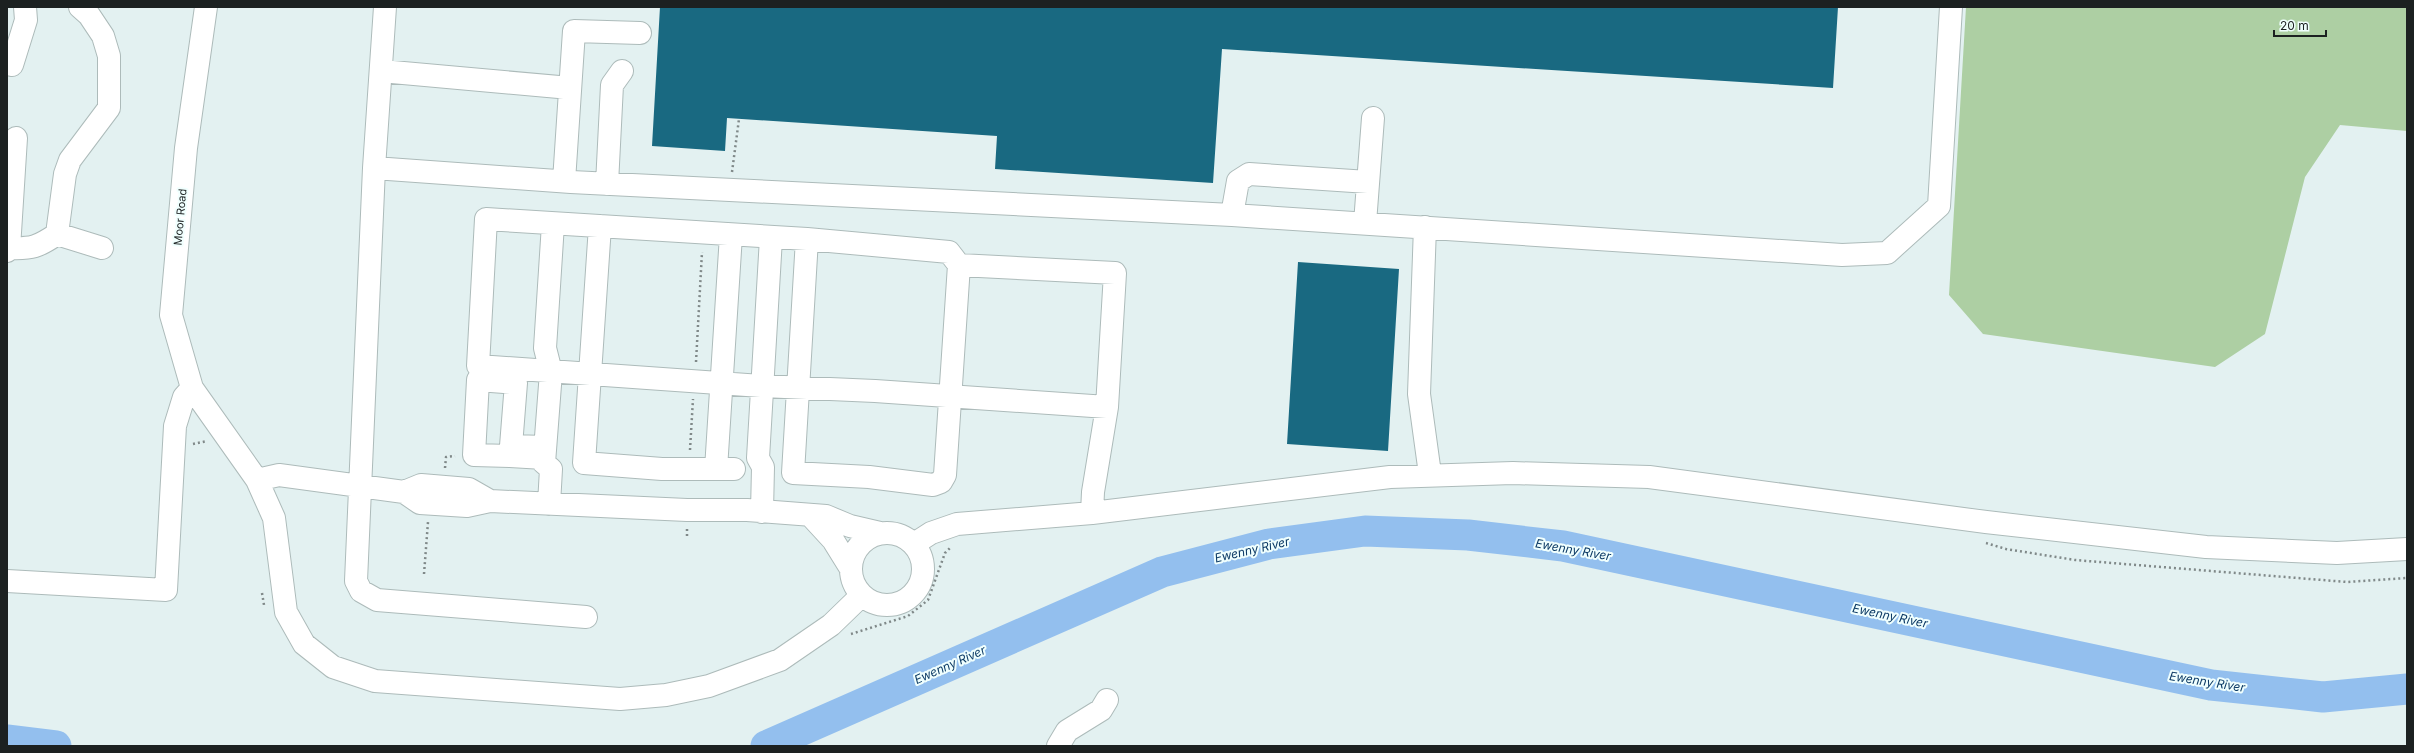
<svg xmlns="http://www.w3.org/2000/svg" width="2414" height="753" viewBox="0 0 2414 753" font-family="Inter,sans-serif">
  <style>
    .green { fill: #adcfa3 }
    .lines { fill: none; stroke-linecap: round; stroke-linejoin: round }
    .river { stroke: #93bfee; stroke-width: 31 }
    .building { fill: #196981 }
    .minor-casing { stroke: #adbbba; stroke-width: 24 }
    .path { stroke: #808989; stroke-width: 2.5; stroke-dasharray: 2 3; stroke-linecap: butt }
    .minor { stroke: #fff; stroke-width: 22 }
    .labels { text-anchor: middle; stroke-width: 4; stroke-linejoin: round; paint-order: stroke }
    .street-label { font-size: 11px; fill: #1c2121; stroke: #f0fffe }
    .water-label { font-size: 12px; font-style: italic; fill: #0c3a65; stroke: #f0fffe }
  </style>
  <rect width="100%" height="100%" fill="#e3f1f1"/>
  <path class="green" d="M1966 7H2407V131L2340 125 2305 177 2265 334 2215 367 1983 334 1949 295Z"/>
  <g class="lines">
    <path class="river" d="M7 740 56 746
      M766 746 1162 572 1269 544 1365 531 1468 535 1563 546 2211 685 2323 697 2407 689"/>
  </g>
  <path class="building" d="M660 7H1838L1833 88 1222 49 1213 183 995 169 997 136 727 118 725 151 652 146Z
    M1298 262 1399 269 1388 451 1287 444Z"/>
  <g class="lines">
    <g class="minor-casing">
      <path id="minor" d="M206 7 186 148 171 315 192 388 257 480 274 518 286 612 304 644 333 667 375 681 620 699 666 695 709 686 780 660 831 625 862 595
        M385 7 374 168 356 581 361 591 377 600 586 617
        M7 64 12 65 26 20 25 7
        M381 71 570 88
        M374 168 571 182 1232 215 1842 255 1887 253 1939 206 1951 7
        M564 181 574 31 640 33
        M607 184 612 85 622 71
        M1232 215 1238 181 1249 174 1368 182
        M1365 223 1373 118
        M600 226 584 463 662 469H716
        M1425 227 1419 394 1430 474
        M57 234 102 248
        M731 235 716 469H734
        M807 239 486 219 478 366 761 386 875 391 1107 407
        M807 239 949 252 959 265 945 475 941 482 933 485 869 477 793 473Z
        M9 248 16 138
        M7 251 9 248C32 249 38 247 57 234L65 174 70 160 109 108V56L103 36 89 15 80 7
        M959 265 1115 273 1107 407 1093 492 1092 513
        M510 456 474 455 478 380 516 383 511 446
        M544 458 510 456 511 446 545 447
        M257 480 279 475 404 492
        M490 501 469 489 421 485 404 492 420 503 467 506 490 501 687 510H747L826 516 850 526 880 533
        M549 504 551 469 544 463 551 372 545 348 553 224
        M762 512 763 467 758 458 771 238
        M810 515 833 540 851 569
        M851 569a36 36 0 1 1 72 0a36 36 0 1 1-72 0Z
        M914 544 931 533 957 524 1092 513 1390 477 1513 473 1649 477 1986 522 2206 547 2337 553 2407 549
        M7 581 166 590 175 426 184 397 192 388
        M1058 746 1067 731 1101 710 1107 700"/>
    </g>
    <path class="path" d="M732 172 739 119
      M696 362 702 252
      M193 444 207 441
      M690 450 693 399
      M445 468 446 457 455 456
      M687 536V529
      M1986 543 2006 549 2075 560 2347 582 2407 578
      M424 574 428 522
      M262 593 264 605
      M851 634 908 616 928 600 945 553 950 548"/>
    <use href="#minor" class="minor"/>
  </g>
  <g class="labels">
    <g class="street-label">
      <text transform="translate(180 217) rotate(-85)" y="4">Moor Road</text>
    </g>
    <g class="water-label">
      <text transform="translate(1252 550) rotate(-13)" y="4">Ewenny River</text>
      <text transform="translate(1573 550) rotate(10)" y="4">Ewenny River</text>
      <text transform="translate(1890 616) rotate(12)" y="4">Ewenny River</text>
      <text transform="translate(950 665) rotate(-24)" y="4">Ewenny River</text>
      <text transform="translate(2207 682) rotate(9)" y="4">Ewenny River</text>
    </g>
  </g>
  <rect width="2414" height="753" fill="none" stroke="#1c2121" stroke-width="16"/>
  <path d="M2274 30v6h52v-6" fill="none" stroke="#1c2121" stroke-width="2"/>
  <text x="2280" y="30" font-size="12" fill="#1c2121" stroke="#f0fffe" stroke-width="3" paint-order="stroke">20 m</text>
</svg>
